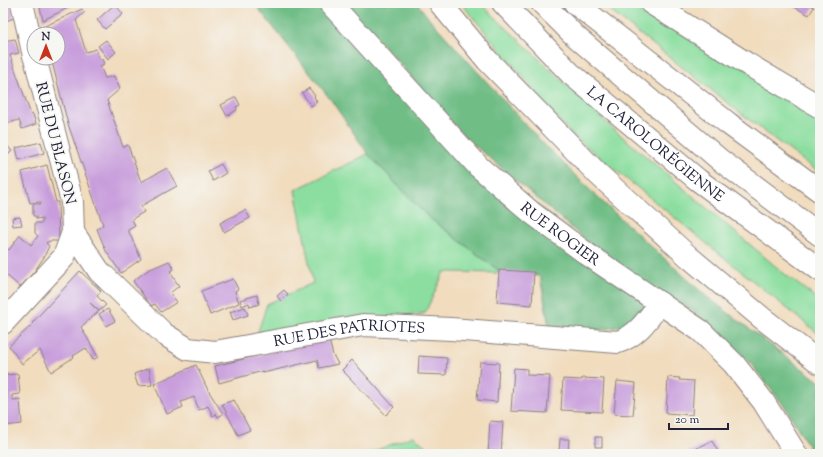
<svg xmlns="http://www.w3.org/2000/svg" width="823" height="457" viewBox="0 0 823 457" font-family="'Sorts Mill Goudy',serif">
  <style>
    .green { fill: #8bde9f; stroke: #56806d }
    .forest { fill: #70bd86; stroke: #497060 }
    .building { fill: #c89ddc }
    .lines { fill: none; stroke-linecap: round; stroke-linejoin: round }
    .minor-casing { stroke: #8a7f7c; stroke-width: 24 }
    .highway-casing { stroke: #8a7f7c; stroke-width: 24 }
    .minor { stroke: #fff; stroke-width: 22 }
    .highway { stroke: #fff; stroke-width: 22 }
    .labels { text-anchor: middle; stroke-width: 3.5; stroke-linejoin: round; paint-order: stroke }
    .street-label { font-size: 15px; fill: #22223b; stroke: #f6f6f2 }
  </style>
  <rect width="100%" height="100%" fill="#f6f6f2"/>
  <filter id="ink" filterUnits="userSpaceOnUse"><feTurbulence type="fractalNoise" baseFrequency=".025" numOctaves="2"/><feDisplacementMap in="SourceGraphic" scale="8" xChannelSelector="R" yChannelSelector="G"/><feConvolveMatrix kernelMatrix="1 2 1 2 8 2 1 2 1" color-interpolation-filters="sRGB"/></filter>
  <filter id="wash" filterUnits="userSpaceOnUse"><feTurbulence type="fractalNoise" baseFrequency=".012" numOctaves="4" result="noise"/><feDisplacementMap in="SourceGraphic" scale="16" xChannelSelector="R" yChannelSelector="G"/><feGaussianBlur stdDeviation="0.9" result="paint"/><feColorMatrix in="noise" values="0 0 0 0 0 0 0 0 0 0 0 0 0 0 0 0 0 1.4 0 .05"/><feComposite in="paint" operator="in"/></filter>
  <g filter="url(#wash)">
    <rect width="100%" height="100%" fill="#f1dcbd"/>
    <path class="green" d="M461 3H480L611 127 787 276 820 301V335L571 134Z
      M600 3H640L820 114V173L770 136Z
      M368 154 427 216 502 273 444 272 425 313 256 338 267 304 313 283 295 190Z
      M413 436 436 454H367Z"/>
    <path class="forest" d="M254 3H330L448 133 660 303 633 324 600 330 549 326 540 276 502 273 427 216 368 154 331 100Z
      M345 3H417L427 16 536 136 597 197 707 297 820 382V454H813L786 408 747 359 693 311 627 275 465 137Z"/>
    <g id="blocks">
      <path class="building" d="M3 3H11L14 18 3 22Z
        M39 3H68L70 7 43 20Z
        M794 3H807L814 7 809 15 793 6Z
        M115 4 123 14 105 29 97 20Z
        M82 9 85 12 76 20 86 52 96 49 99 59H102L104 64 100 66 105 78 114 76 120 89 107 100 123 147 128 145 141 182 167 168 177 186 141 206 144 212 132 219 135 226 128 230 141 259 121 273 106 251 97 229 103 225 68 124 51 58H58V34H46L45 26Z
        M15 39 19 53 10 55 31 115 33 114 36 124 22 129 19 120 9 123 3 107V41Z
        M106 40 116 52 108 59 98 46Z
        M309 88 315 96 314 97 317 102 311 106 302 93Z
        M236 97 240 105 236 107 237 110 227 116 221 105Z
        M3 141 12 151 3 160Z
        M41 142 44 153 19 160 16 148Z
        M221 164 226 173 213 181 208 171Z
        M47 165 56 202H58L59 241H49L46 243 49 246 44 257 34 272 20 287 3 272V244L9 250 20 235 31 245 38 236 35 233V223H42V218L36 219V216H33V204H41V202L30 203 22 172Z
        M245 210 250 218 224 232 220 223Z
        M20 217 22 225 13 226 12 218Z
        M169 261 174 269 170 272 179 286 170 293 177 302 161 312 155 304 151 306 133 281 148 270Z
        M499 270 534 272 532 305 497 302Z
        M80 271 101 291 97 296 106 305 99 311 90 303 99 311 81 327 98 357 93 360 86 348 73 356 74 357 51 372 40 350 22 364 9 346 33 324 32 323Z
        M233 279 238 289 235 291 239 303 210 315 201 291Z
        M284 290 288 294 281 301 277 296Z
        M257 295 259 304 250 307 249 303 242 306 240 300Z
        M245 307 248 315 233 320 230 312Z
        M108 309 115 321 106 326 99 314Z
        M329 340 333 355 338 364 319 368 317 360 263 373V371L219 383 215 366 288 348Z
        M419 356 447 358 446 375 418 374Z
        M352 360 394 407 386 415 342 370Z
        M480 362 499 363 497 402 477 400Z
        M196 365 208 390 223 414 218 417 216 414 213 416 208 406 199 410 194 397 181 402 183 407 167 414 154 384Z
        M149 368 152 385 138 386 134 374Z
        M514 368 527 369V375L550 376 547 413 511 411Z
        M18 374 20 394 12 395V397L13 400 20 399 22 424 3 426V375Z
        M668 377 680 378 679 380 694 381 692 415 666 413Z
        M582 378 604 379 602 412 561 410 563 379 582 380Z
        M617 381 636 383 633 415 614 414Z
        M234 400 250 430 238 435 222 404Z
        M490 421 503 422 501 454H488Z
        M595 437H602V447H595Z
        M560 439H569L568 453 559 452Z
        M712 441 719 453 716 454H684Z"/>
    </g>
  </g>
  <g filter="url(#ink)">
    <use href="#blocks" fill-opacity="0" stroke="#8a7f7c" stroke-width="1"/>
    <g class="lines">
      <g class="minor-casing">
        <g id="minor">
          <path d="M22 3 34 56"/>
          <path id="s1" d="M330 3 479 167 532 213 587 254 701 331 734 364 763 401 796 454"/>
          <path id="s2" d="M73 232 99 271 164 334 188 349 215 352 363 325 451 329 618 342C637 336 648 319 660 303"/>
          <path d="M3 323 64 257 73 232 72 202 35 58"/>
        </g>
      </g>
      <g class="highway-casing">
        <g id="highway">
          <path d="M440 3 488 61 598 174 689 257 762 318 820 363"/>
          <path id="s3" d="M503 3 571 74 698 180 820 270"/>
          <path d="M542 3 574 35 720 160 820 235"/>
          <path d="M575 3 729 124 820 191"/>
          <path d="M651 3 749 65 820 107"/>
        </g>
      </g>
      <use href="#minor" class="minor"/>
      <use href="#highway" class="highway"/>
    </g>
  </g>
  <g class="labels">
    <g class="street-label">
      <text transform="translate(56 143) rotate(76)" y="5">RUE DU BLASON</text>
      <text dy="5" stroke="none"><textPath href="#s3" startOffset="208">LA CAROLORÉGIENNE</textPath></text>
      <text dy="5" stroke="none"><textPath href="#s1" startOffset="327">RUE ROGIER</textPath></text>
      <text dy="5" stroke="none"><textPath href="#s2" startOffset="329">RUE DES PATRIOTES</textPath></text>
    </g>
  </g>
  <rect width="823" height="457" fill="none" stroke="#f6f6f2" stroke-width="16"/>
  <g transform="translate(46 46)"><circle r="19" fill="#f6f6f2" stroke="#a1a1a9"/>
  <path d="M0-3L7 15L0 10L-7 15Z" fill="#c8321e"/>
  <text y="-6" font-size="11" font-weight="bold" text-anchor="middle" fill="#22223b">N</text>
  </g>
  <path d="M669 423v6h59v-6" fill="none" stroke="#22223b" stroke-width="2"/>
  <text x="675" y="423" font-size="12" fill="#22223b" stroke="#f6f6f2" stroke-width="3" paint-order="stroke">20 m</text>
</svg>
